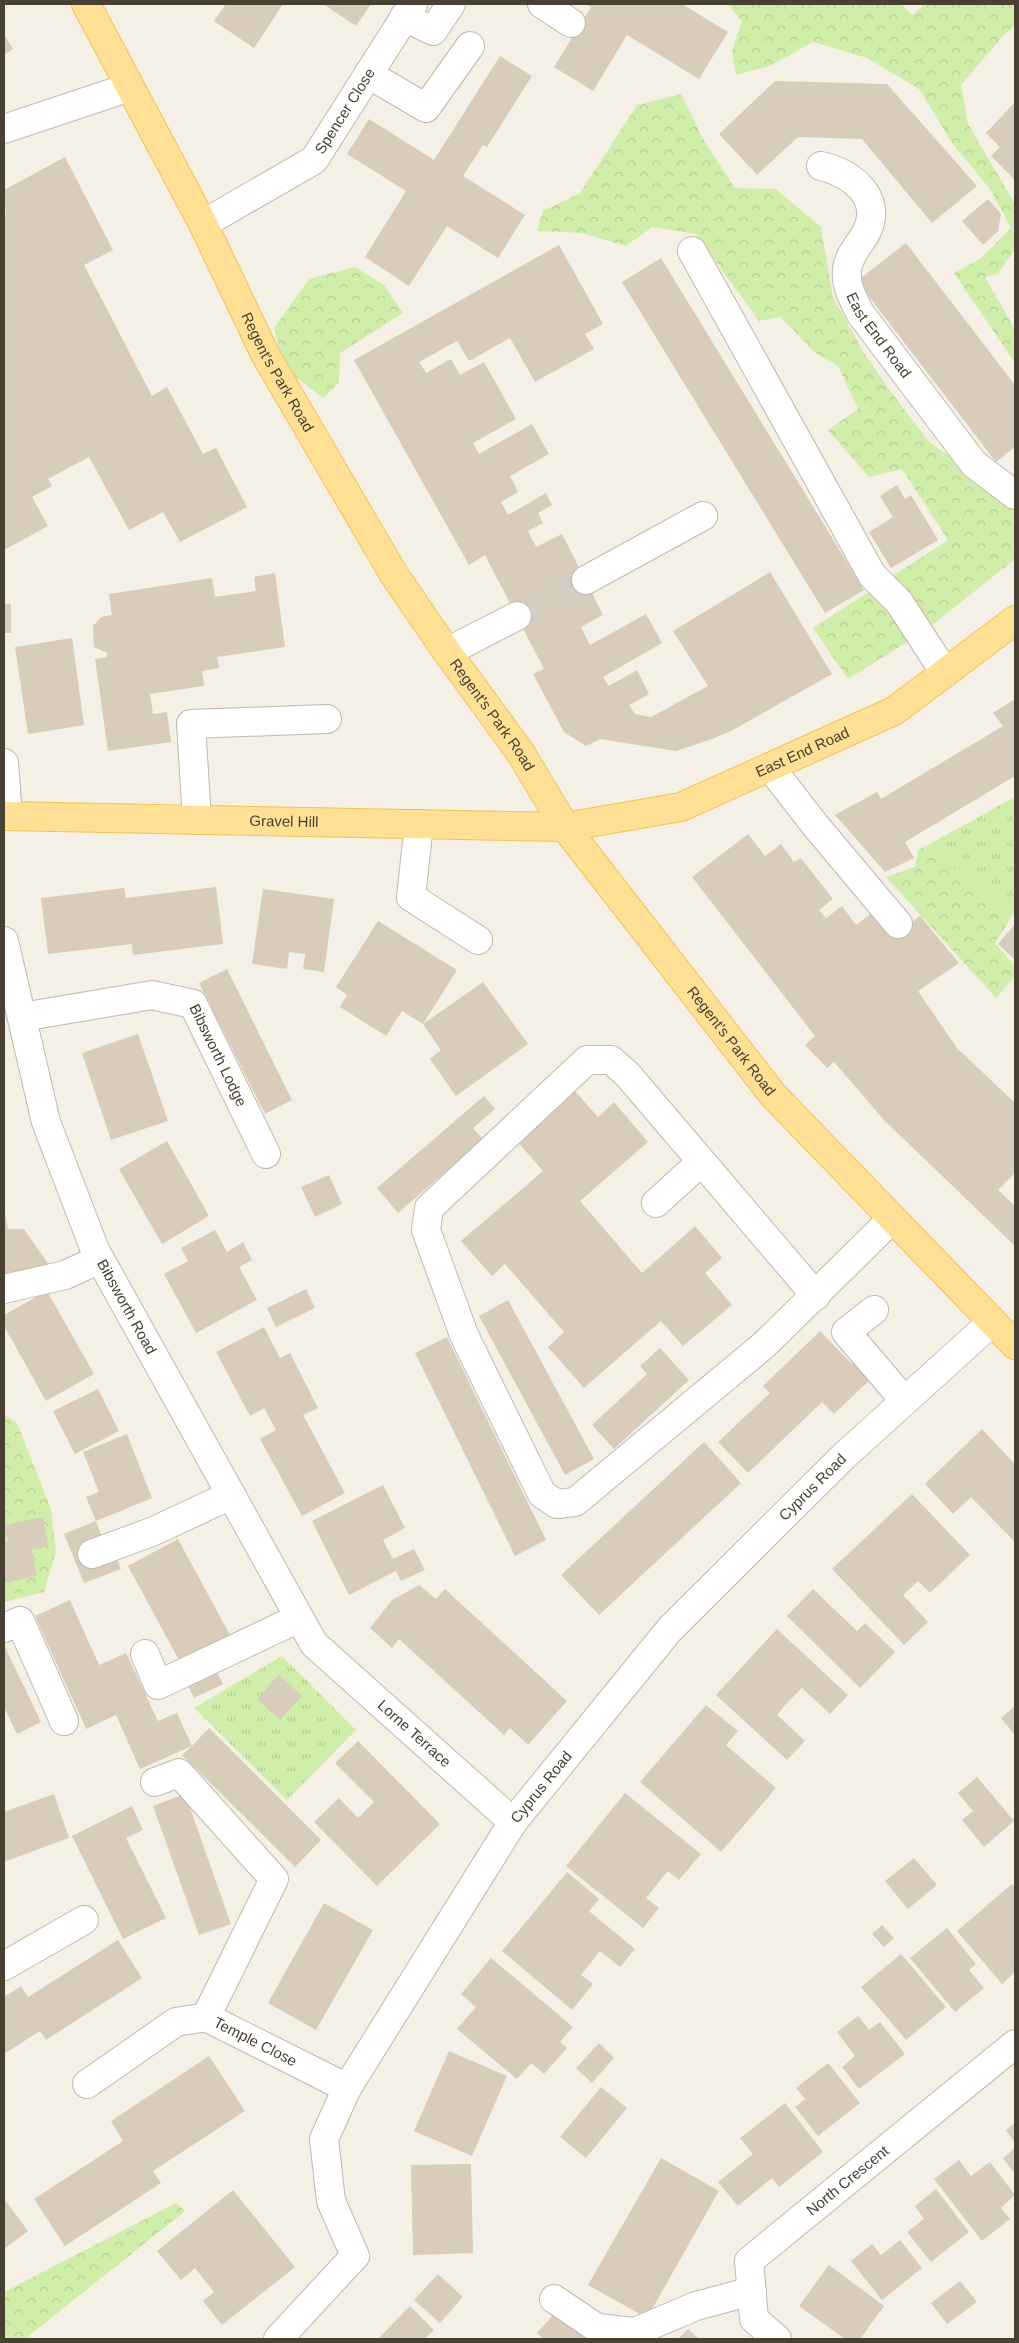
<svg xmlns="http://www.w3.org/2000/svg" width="1019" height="2343" viewBox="0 0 1019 2343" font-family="Helvetica,sans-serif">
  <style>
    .grass { fill: url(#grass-tufts) }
    .forest { fill: url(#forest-crowns) }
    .building { fill: #d8ccba }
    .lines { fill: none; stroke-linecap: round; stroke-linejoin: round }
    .minor-tunnel { stroke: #d3cdc2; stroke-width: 28; stroke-dasharray: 28 14; stroke-linecap: butt }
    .minor-casing { stroke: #c2b8a7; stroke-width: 30 }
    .major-casing { stroke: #f2c257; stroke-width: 30 }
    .minor { stroke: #fff; stroke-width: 28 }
    .major { stroke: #ffe095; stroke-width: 28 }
    .labels { text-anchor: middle; stroke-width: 5; stroke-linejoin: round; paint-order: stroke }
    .street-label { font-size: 15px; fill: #494034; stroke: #fff }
  </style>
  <defs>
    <pattern id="grass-tufts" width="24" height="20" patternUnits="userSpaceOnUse" patternTransform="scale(1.25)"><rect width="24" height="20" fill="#d0eeaa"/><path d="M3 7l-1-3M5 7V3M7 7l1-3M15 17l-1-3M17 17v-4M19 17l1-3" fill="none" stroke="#b4cd93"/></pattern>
    <pattern id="forest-crowns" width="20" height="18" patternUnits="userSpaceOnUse" patternTransform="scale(1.25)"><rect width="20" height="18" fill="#d0eeaa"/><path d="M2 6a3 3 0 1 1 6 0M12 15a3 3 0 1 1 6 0" fill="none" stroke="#b4cd93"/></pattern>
  </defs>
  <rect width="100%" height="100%" fill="#f5f0e6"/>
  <path class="grass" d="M1015 797V911L1012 916 926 846Z
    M282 1656 356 1730 287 1800 194 1708Z"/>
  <path class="forest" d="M727 4H900L913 15 925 4H1015V26L1005 34 961 85 968 124 1015 204V249L998 274 985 277 1015 330V363L954 273 981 258 1011 228 990 189 952 143 919 89 867 58 813 42 770 66 736 75 732 51 742 21Z
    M681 94 703 139 735 188 776 189 821 227 833 297 863 351 888 388 930 443 1015 500V559L926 630 848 679 813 628 948 540 902 469 869 477 828 430 858 409 838 366 814 352 781 317 759 321 696 234 652 227 626 246 581 233 537 231 543 211 580 193 637 105Z
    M355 267 384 285 403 313 340 353 339 383 323 398 284 368 274 328 309 279Z
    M926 846 1012 916 995 943 1015 966V976L996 998 886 877 915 867 918 850Z
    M4 1415 17 1423 51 1509 56 1552 44 1592 4 1602Z
    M176 2203 185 2211 25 2339H4V2292Z"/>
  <path class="building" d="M226 4H283L254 48 214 21Z
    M323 4H371L356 26Z
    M585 4H682L728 32 699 79 627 35 593 91 554 67 591 7Z
    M4 34 13 49 4 55Z
    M500 56 532 76 487 147 483 145 463 176 525 215 498 258 447 226 409 286 365 257 406 191 347 154 369 119 434 160Z
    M775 81 887 84 977 186 932 223 862 139 798 137 757 175 719 134Z
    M1015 102V180L991 156 1000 147 986 133Z
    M65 157 113 250 84 265 152 396 167 387 203 454 216 448 247 507 180 542 163 512 129 530 89 457 48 479 52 486 32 497 48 526 4 550V215L6 214 4 190Z
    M988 199 1001 214 998 231 983 245 962 221Z
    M906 243 1015 385V447L996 462 857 281Z
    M559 245 603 324 585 334 594 349 535 382 510 338 469 361 457 341 419 362 426 373 451 359 460 375 484 362 516 419 473 443 479 454 532 424 549 454 510 476 518 492 501 502 508 515 546 493 552 505 538 513 543 523 528 531 536 547 562 534 603 615 581 627 590 645 646 614 662 643 603 677 609 686 637 670 649 694 629 705 635 714 651 717 708 686 673 631 770 572 832 674 733 730 712 739 676 751 600 739 586 746 564 732 533 674 544 669 485 555 469 565 354 360Z
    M661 258 864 590 825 613 622 282Z
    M897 485 905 499 911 495 938 540 891 568 869 532 893 517 880 496Z
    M275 573 285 647 217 657 219 668 202 671 204 686 150 694 153 714 167 712 171 742 108 751 95 659 107 657V653L94 647 93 626 101 617 112 615 109 594 212 578 215 597 256 591 254 577Z
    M4 604H11V633H4Z
    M72 638 84 725 28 734 15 647Z
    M1015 699V776L905 842 914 858 885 872 835 815 877 792 881 799 1003 726 993 713Z
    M748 834 765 856 781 844 794 862 801 858 833 899 819 910 826 918 842 906 856 925 872 913 892 938 920 916 959 963 918 991 957 1048 1015 1103V1173L998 1190 1015 1206V1246L884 1120 834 1062 827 1068 805 1045 815 1036 692 877Z
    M216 887 223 944 133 955 132 944 48 954 41 898 124 888 126 898Z
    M263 889 334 899 324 972 303 969 305 954 289 952 287 969 252 964Z
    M378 921 457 970 423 1024 402 1011 386 1036 340 1007 347 995 336 987Z
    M1015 924V960L998 944Z
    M227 969 292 1100 265 1114 199 983Z
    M483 982 528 1044 456 1096 430 1059 441 1050 423 1024Z
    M138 1034 168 1121 111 1140 82 1053Z
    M574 1090 598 1117 614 1102 648 1142 580 1201 642 1273 695 1226 722 1258 705 1273 732 1305 683 1346 661 1321 584 1388 548 1347 564 1332 505 1264 492 1276 461 1241 543 1171 516 1140Z
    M484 1096 495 1109 473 1128 483 1139 398 1213 377 1188Z
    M167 1141 209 1216 162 1244 119 1169Z
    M329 1175 342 1204 315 1217 301 1187Z
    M4 1206 8 1229H24L51 1268 4 1273Z
    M215 1230 227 1252 243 1242 252 1260 239 1267 257 1300 196 1333 164 1274 188 1261 181 1248Z
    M306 1289 315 1308 276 1327 267 1308Z
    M47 1291 94 1374 46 1401 4 1326V1315Z
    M508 1300 594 1459 565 1475 479 1316Z
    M264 1327 280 1358 290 1353 318 1408 303 1415 345 1493 302 1516 260 1439 276 1430 264 1408 250 1416 216 1352Z
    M820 1331 852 1364 858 1357 875 1375 834 1414 822 1402 748 1473 718 1442 770 1393 763 1386Z
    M447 1337 546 1540 515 1556 415 1353Z
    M660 1348 689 1380 614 1449 592 1425 647 1374 640 1366Z
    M98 1389 119 1431 75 1454 53 1411Z
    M982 1429 1015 1464V1542L971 1497 953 1514 925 1484Z
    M127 1434 152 1498 96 1521 86 1497 99 1492 83 1452Z
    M704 1442 741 1483 599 1615 561 1575Z
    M383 1485 405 1528 383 1540 393 1559 414 1549 425 1570 401 1581 396 1571 349 1595 312 1521Z
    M912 1494 970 1555 930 1593 918 1581 903 1595 928 1622 904 1645 832 1569Z
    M43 1517 48 1546 31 1550 37 1576 4 1583V1542L8 1541 4 1525Z
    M96 1521 102 1538 115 1553 121 1569 84 1583 64 1534Z
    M178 1539 230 1635 180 1662 128 1566Z
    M419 1585 436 1599 445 1589 567 1701 528 1745 510 1728 504 1735 399 1639 392 1648 370 1628 392 1600Z
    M813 1589 857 1631 865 1623 895 1652 860 1688 787 1616Z
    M70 1600 99 1665 126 1653 158 1721 177 1713 192 1746 209 1728 321 1840 295 1867 182 1755 192 1746 140 1769 116 1715 86 1729 35 1616Z
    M777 1629 848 1695 830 1714 802 1688 788 1702 777 1715 805 1741 787 1760 716 1695Z
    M4 1645 41 1722 17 1734 4 1707Z
    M215 1668 223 1684 194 1698 186 1681Z
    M279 1675 302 1696 280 1720 257 1699Z
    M706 1705 738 1731 726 1745 776 1788 721 1852 640 1782Z
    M1015 1706V1735L1001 1718Z
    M358 1741 440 1824 377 1886 314 1822 339 1798 358 1818 374 1802 335 1763Z
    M977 1777 1014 1821 984 1847 962 1820 973 1811 958 1793Z
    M625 1793 701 1854 679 1880 668 1871 646 1898 659 1908 643 1928 566 1866Z
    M54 1794 69 1838 4 1862V1812Z
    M185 1794 231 1924 199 1935 153 1806Z
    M132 1806 143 1830 126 1838 166 1918 123 1939 72 1836Z
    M914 1858 937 1885 908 1909 885 1881Z
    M567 1872 599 1899 589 1911 635 1949 620 1967 600 1951 581 1975 593 1984 572 2010 502 1951Z
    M1012 1884 1015 1887V1972L1002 1984 957 1931Z
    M324 1903 373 1930 316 2030 268 2003Z
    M882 1925 894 1938 884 1947 872 1934Z
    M947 1928 976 1964 969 1970 984 1988 955 2012 910 1958Z
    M118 1940 142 1978 46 2040 40 2031 4 2054V1997L21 1986 28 1997Z
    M901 1954 946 2007 906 2040 861 1987Z
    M491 1958 573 2027 560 2042 567 2048 544 2074 531 2063 517 2079 457 2029 476 2007 461 1994Z
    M858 2016 869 2030 880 2022 905 2054 859 2089 842 2067 855 2056 837 2032Z
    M599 2043 614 2058 592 2083 576 2068Z
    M449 2051 507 2076 472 2156 414 2131Z
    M209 2056 245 2111 153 2171 161 2183 65 2246 34 2199 123 2141 111 2121Z
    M828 2063 860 2103 818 2136 795 2107 805 2099 796 2088Z
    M601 2087 627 2108 586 2158 560 2137Z
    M785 2103 823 2152 779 2187 772 2178 738 2206 718 2182 753 2154 740 2138Z
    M1015 2123V2143L1006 2130Z
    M1015 2148V2174L1003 2158Z
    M661 2158 719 2191 647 2318 588 2285Z
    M959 2160 971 2176 990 2162 1015 2195 1001 2208 1010 2219 982 2241 934 2179Z
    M471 2164 473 2253 413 2255 411 2165Z
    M936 2189 969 2232 931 2262 907 2232 924 2219 915 2206Z
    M233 2190 295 2267 222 2325 203 2301 214 2292 195 2268 181 2280 157 2251Z
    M4 2199 28 2231 4 2249Z
    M900 2240 922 2268 882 2300 851 2261 872 2244 881 2255Z
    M829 2265 884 2306 860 2339H845L799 2306Z
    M438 2274 463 2297 440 2323 414 2300Z
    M960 2281 977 2302 947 2324 931 2303Z
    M410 2306 434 2330 424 2339H378Z
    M556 2312 586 2339H543L537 2333Z
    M688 2329 699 2339H678Z"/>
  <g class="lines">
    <path class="minor-tunnel" d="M517 616 586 580"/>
    <g class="minor-casing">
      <g id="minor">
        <path d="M542 4 571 23"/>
        <path d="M404 17 433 31 451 4"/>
        <path d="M368 74 426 108 470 46"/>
        <path d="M4 129 130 87"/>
        <path id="s1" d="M821 166C851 173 883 197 867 231 861 243 849 254 847 269 845 285 853 299 860 313L974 464 1015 495"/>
        <path id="s2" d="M203 224 314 160 413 4"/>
        <path d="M692 251 872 575 899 602 945 673"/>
        <path d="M586 580 703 516"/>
        <path d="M447 652 517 616"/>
        <path d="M4 763 8 816"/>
        <path d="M770 767 815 825 898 924"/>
        <path d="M197 820 191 724 327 719"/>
        <path d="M419 824 411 897 478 940"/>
        <path id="s3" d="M4 941 46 1122 95 1250 314 1644 513 1822"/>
        <path id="s4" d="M22 1017 152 995 193 1004 266 1154"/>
        <path d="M656 1203 701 1162"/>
        <path d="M4 1289 65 1275 100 1259"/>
        <path d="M816 1296 627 1074 611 1060H587L429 1208 426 1230 464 1335 542 1494 557 1504 575 1502 764 1345 892 1219"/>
        <path d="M874 1310 846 1332 904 1400"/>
        <path d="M92 1554 154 1531 231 1495"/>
        <path d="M4 1628 20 1621 64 1721"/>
        <path d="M145 1654 158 1685 299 1618"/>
        <path d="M155 1782 179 1773 274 1879 206 2017"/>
        <path d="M4 1966 84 1920"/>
        <path id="s5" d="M87 2084 176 2022 206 2017 347 2088"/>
        <path d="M554 2299 597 2328 635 2332 696 2306 752 2291"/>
        <path id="s6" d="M278 2339 355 2256 331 2201 324 2139 347 2088 513 1822 670 1629 844 1456 992 1322"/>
        <path id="s7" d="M777 2339 754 2319 749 2261 1015 2044"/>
      </g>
    </g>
    <g class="major-casing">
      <g id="major">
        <path id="s8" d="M86 4 203 224 265 354 393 573 447 652 520 752 565 827 773 1095 1015 1345"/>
        <path id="s9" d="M4 816 565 827 681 807 894 711 1015 620"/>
      </g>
    </g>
    <use href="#minor" class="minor"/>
    <use href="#major" class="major"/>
  </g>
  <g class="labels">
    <g class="street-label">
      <text dy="5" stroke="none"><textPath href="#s2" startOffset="186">Spencer Close</textPath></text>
      <text dy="5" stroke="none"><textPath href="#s1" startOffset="211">East End Road</textPath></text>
      <text dy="5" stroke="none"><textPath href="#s8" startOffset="415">Regent's Park Road</textPath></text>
      <text dy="5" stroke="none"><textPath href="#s8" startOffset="820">Regent's Park Road</textPath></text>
      <text dy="5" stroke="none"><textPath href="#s9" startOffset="812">East End Road</textPath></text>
      <text dy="5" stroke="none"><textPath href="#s9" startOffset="280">Gravel Hill</textPath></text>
      <text dy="5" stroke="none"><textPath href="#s8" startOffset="1225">Regent's Park Road</textPath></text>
      <text dy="5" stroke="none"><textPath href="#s4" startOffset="231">Bibsworth Lodge</textPath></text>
      <text dy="5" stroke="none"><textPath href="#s3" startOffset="388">Bibsworth Road</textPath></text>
      <text dy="5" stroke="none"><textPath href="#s6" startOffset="1055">Cyprus Road</textPath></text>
      <text dy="5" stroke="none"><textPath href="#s3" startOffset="908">Lorne Terrace</textPath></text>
      <text dy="5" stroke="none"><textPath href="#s6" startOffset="650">Cyprus Road</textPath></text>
      <text dy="5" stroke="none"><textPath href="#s5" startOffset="194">Temple Close</textPath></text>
      <text dy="5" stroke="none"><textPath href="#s7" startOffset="216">North Crescent</textPath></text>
    </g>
  </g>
  <rect width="1019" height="2343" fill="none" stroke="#494034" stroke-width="10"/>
</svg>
